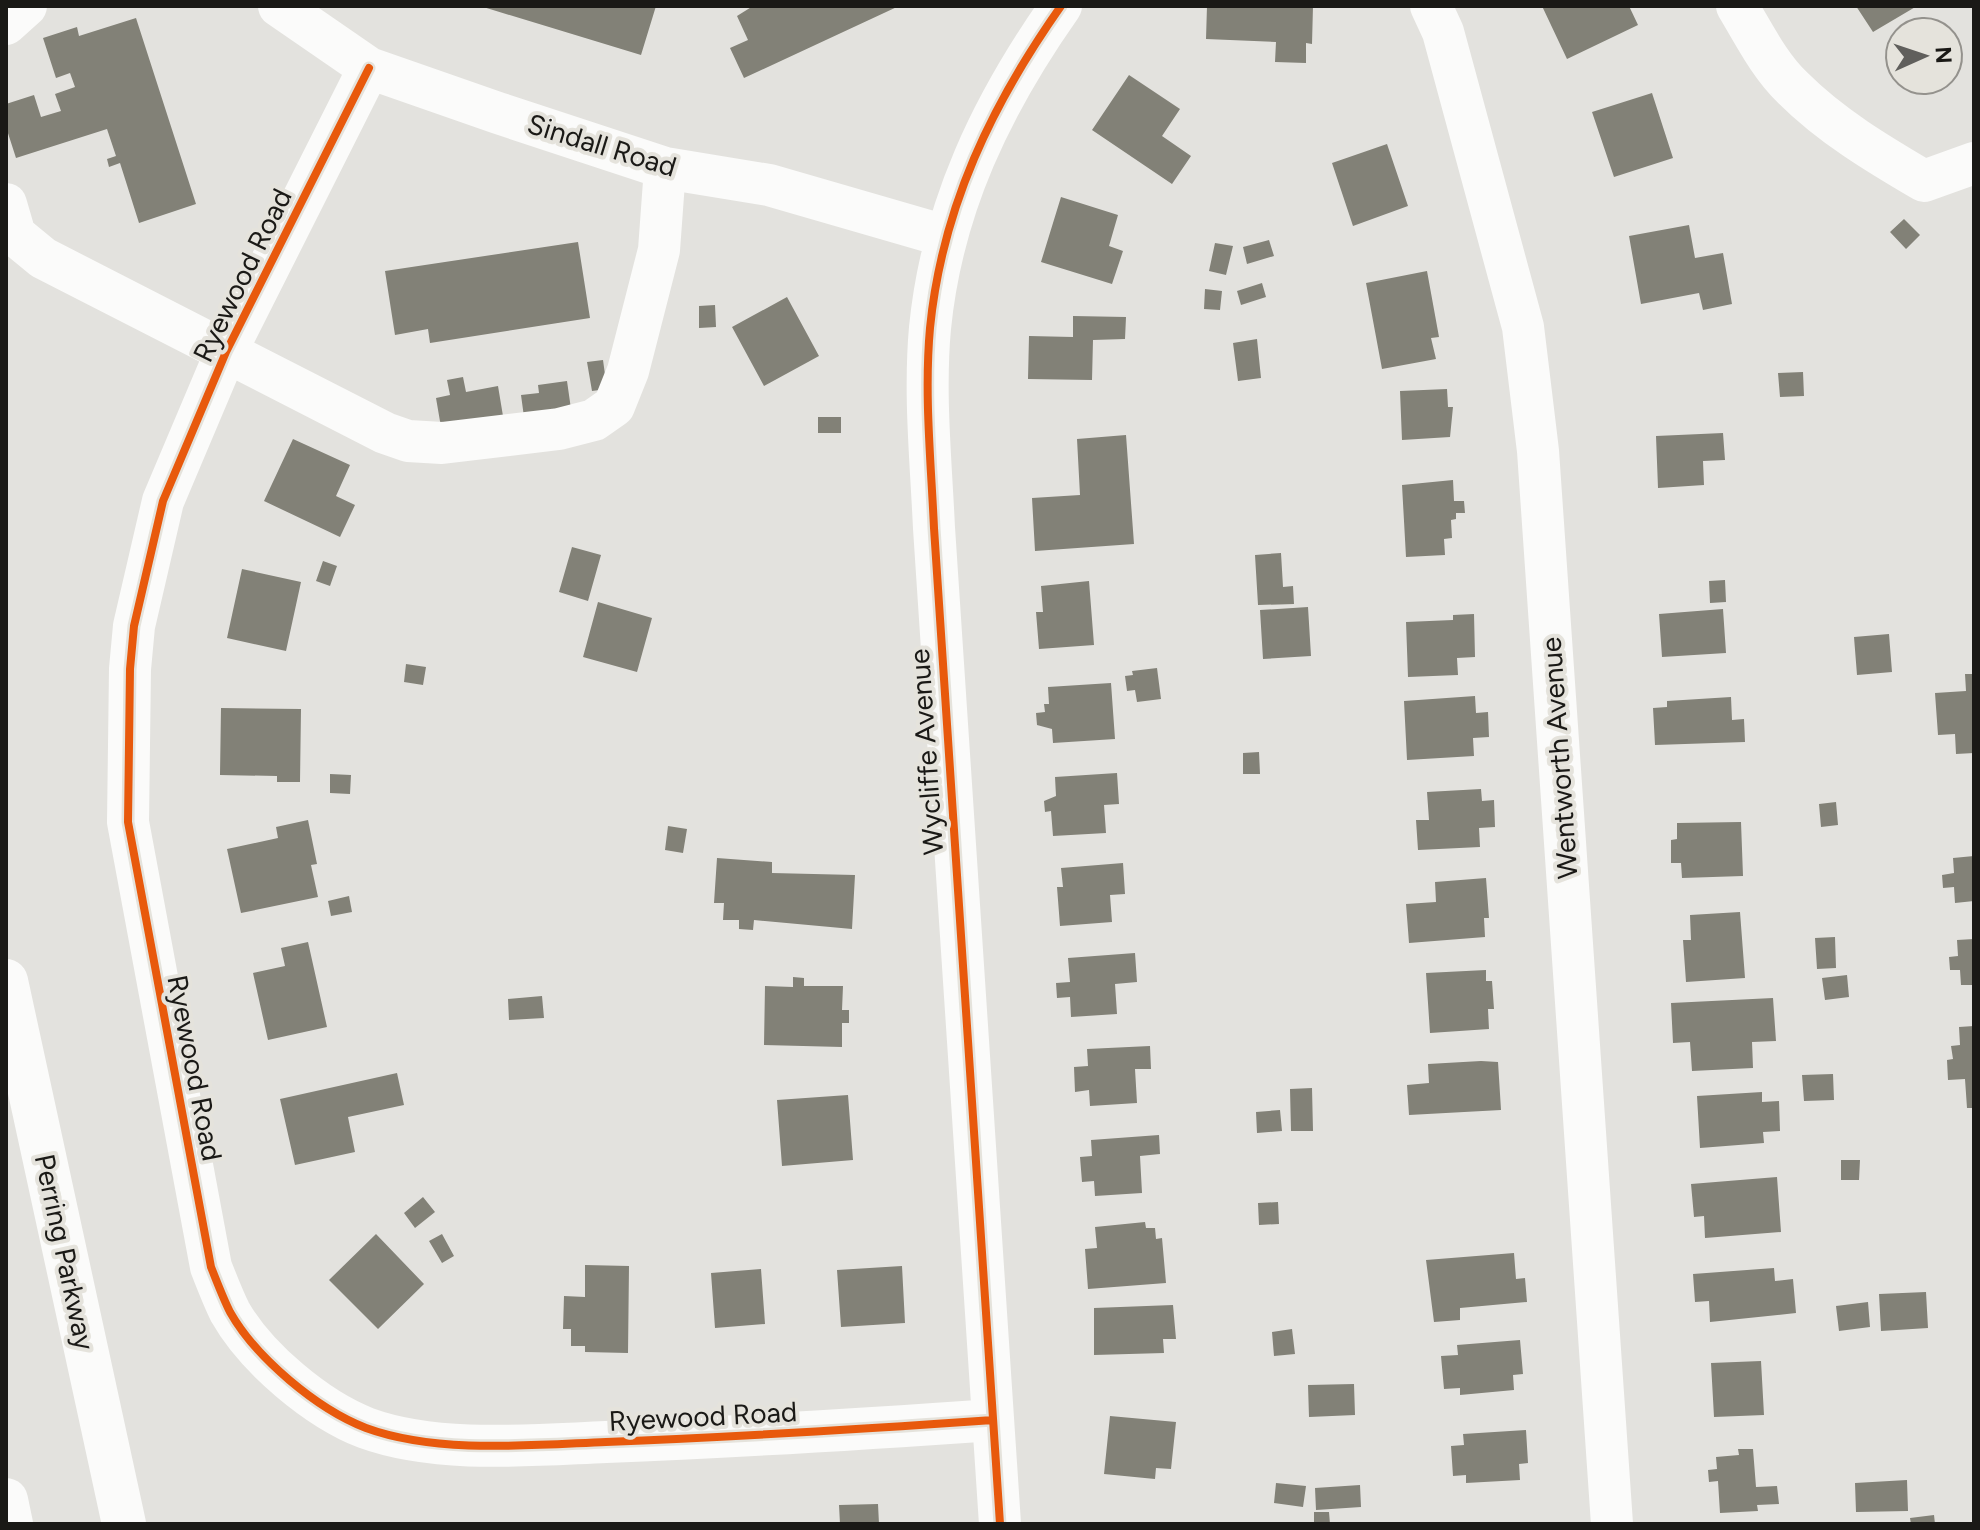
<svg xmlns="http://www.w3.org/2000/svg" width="1980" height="1530" viewBox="0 0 1980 1530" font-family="Figtree,sans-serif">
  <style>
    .building { fill: #828177 }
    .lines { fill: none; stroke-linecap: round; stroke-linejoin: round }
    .minor { stroke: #fbfbfa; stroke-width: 42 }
    .major { stroke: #fbfbfa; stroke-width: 44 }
    .cycleway-casing { stroke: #e5e3dc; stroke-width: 13 }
    .cycleway { stroke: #e8590c; stroke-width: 8 }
    .labels { text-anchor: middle; stroke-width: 8; stroke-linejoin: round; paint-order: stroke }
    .street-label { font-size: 28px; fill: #1a1916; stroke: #e5e3dc }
  </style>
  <rect width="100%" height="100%" fill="#e3e2de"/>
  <path class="building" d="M480 6H656L641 55Z
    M753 6H899L744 78 730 48 748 40 737 16Z
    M1207 6H1313L1312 44 1306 43V63L1275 62 1276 42 1206 39Z
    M1542 6H1629L1638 25 1567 59Z
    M1856 6H1917L1873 32Z
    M136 18 196 204 139 223 120 163 109 167 107 159 116 156 107 129 16 158 6 127V104L34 95 41 117 61 111 55 94 75 87 70 73 56 78 43 38 77 27 79 36Z
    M1129 75 1180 109 1162 136 1191 156 1172 184 1092 130Z
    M1652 93 1673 158 1614 177 1592 112Z
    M1387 144 1408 206 1353 226 1332 163Z
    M1061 197 1118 215 1109 246 1123 251 1112 284 1041 262Z
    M1904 219 1920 235 1906 249 1890 232Z
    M1689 225 1695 258 1723 253 1732 304 1703 310 1699 293 1641 304 1629 236Z
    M1269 240 1274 256 1247 264 1243 247Z
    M578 242 590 318 430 343 428 329 395 335 385 271Z
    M1215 243 1233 246 1226 275 1209 271Z
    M1427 271 1439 337 1431 338 1436 359 1382 369 1366 283Z
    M1262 283 1266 297 1241 305 1237 291Z
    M1205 289 1222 291 1220 310 1204 309Z
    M787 297 819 356 764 386 732 327Z
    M715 305 716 327 699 328V306Z
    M1073 316 1126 317 1125 339 1093 340 1092 380 1028 379 1029 336 1073 337Z
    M1257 339 1261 378 1238 381 1233 343Z
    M603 360 607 389 592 391 587 362Z
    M1803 372 1804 396 1780 397 1778 373Z
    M463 377 466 392 498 386 504 422 442 433 436 398 450 395 447 380Z
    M567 381 571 409 524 417 521 395 539 393 538 385Z
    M1447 389 1448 407H1453L1450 437 1402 440 1400 391Z
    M818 417H841V433H818Z
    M1723 433 1725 460 1703 461 1704 485 1658 488 1656 436Z
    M1126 435 1134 544 1035 551 1032 498 1080 495 1077 439Z
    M293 439 350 465 336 496 355 505 340 537 264 501Z
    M1453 480 1454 501H1464L1465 513H1456V519L1451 520 1452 538 1444 539 1445 555 1406 557 1402 485Z
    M572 547 601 555 588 601 559 592Z
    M1281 553 1283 587 1293 586 1294 604 1258 605 1255 555Z
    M323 561 337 566 330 586 316 581Z
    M242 569 301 582 286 651 227 638Z
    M1725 580 1726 602 1710 603 1709 581Z
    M1089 581 1094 645 1039 649 1036 612H1043L1041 586Z
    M598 602 652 618 637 672 583 657Z
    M1308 607 1311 656 1263 659 1260 610Z
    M1723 609 1726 653 1662 657 1659 614Z
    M1474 614 1475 657 1457 658 1458 675 1408 677 1406 622 1453 620V615Z
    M1889 634 1892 672 1857 675 1854 637Z
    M406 664 426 667 423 685 404 682Z
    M1157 668 1161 699 1137 702 1135 690 1127 691 1125 676 1133 675 1132 671Z
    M1965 674H1974V753L1956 754 1955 734 1938 735 1935 693 1966 691Z
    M1111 683 1115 739 1053 743 1052 729 1037 725 1036 713 1045 712 1044 704H1049L1048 687Z
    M1475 696 1476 713 1488 712 1489 737 1473 738 1474 756 1407 760 1404 701Z
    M1731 697 1732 720 1744 719 1745 742 1655 745 1653 708 1667 707V701Z
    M221 708 301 709 300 782H277V776L220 775Z
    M1259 752 1260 774H1243V753Z
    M1117 773 1119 804 1104 805 1106 833 1053 836 1051 811 1045 812 1044 801 1056 796 1055 777Z
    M330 774 351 775 350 794 330 793Z
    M1481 789 1482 801 1494 800 1495 827 1479 828 1480 847 1418 850 1416 820H1429L1427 792Z
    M1836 802 1838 825 1821 827 1819 804Z
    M308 820 317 864 311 865 318 897 241 913 227 849 278 838 276 827Z
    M1741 822 1743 876 1682 878 1681 863H1671V840L1677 839V823Z
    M668 826 687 829 683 853 665 850Z
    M1974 856V901L1955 903 1954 887 1943 888 1942 875 1954 873 1953 858Z
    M717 858 772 862V873L855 875 852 929 754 920 753 930 739 929V920H723L724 903H714Z
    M1123 863 1125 894 1110 895 1112 922 1060 926 1057 887H1063L1061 868Z
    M1486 878 1489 918H1484L1485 937 1409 943 1406 904 1436 902 1435 882Z
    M349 896 352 912 331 916 328 901Z
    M1740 912 1745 978 1686 982 1683 940H1691L1690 915Z
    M1835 937 1836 968 1817 969 1815 938Z
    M1974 939V985H1961L1960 970H1950L1949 957 1958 956 1957 940Z
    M308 942 327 1027 268 1040 253 973 285 966 281 948Z
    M1135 953 1137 982 1115 984 1117 1014 1071 1017 1070 997 1057 998 1056 983 1070 982 1068 958Z
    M1486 970V981H1492L1494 1009H1488L1489 1029 1430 1033 1426 973Z
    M1847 975 1849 997 1825 1000 1822 978Z
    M793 977 804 978V986H843L842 1010H849V1023H842V1047L764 1045 765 986 793 987Z
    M542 996 544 1018 509 1020 508 999Z
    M1773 998 1776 1041 1752 1042 1753 1068 1692 1071 1690 1042 1673 1043 1671 1003Z
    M1974 1026V1108H1967L1965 1079 1948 1080 1947 1060 1953 1059 1951 1046 1960 1045 1959 1027Z
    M1150 1046 1151 1069H1135L1137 1103 1090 1106 1089 1090 1075 1092 1074 1067 1088 1066 1087 1049Z
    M1481 1061 1498 1062 1501 1110 1409 1115 1407 1085 1429 1083 1428 1064Z
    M397 1073 404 1105 348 1117 355 1152 295 1165 280 1099Z
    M1833 1074 1834 1100 1804 1101 1802 1075Z
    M1312 1088 1313 1131H1291L1290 1089Z
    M1762 1092V1102L1779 1101 1780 1131 1763 1132 1764 1143 1700 1148 1697 1096Z
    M848 1095 853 1160 782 1166 777 1100Z
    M1280 1110 1282 1131 1257 1133 1256 1112Z
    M1159 1135 1160 1154 1140 1156 1142 1193 1095 1196 1094 1181 1082 1182 1080 1157 1092 1156 1091 1140Z
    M1841 1160H1860L1859 1180H1841Z
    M1777 1177 1781 1232 1705 1238 1704 1216 1694 1217 1691 1184Z
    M423 1197 435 1212 415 1228 404 1213Z
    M1278 1202 1279 1224 1259 1225 1258 1203Z
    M1145 1222 1146 1228H1155L1156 1239 1162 1238 1166 1283 1088 1289 1085 1249 1097 1248 1095 1227Z
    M376 1234 424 1284 378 1329 329 1280Z
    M442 1234 454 1256 442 1263 429 1241Z
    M1514 1253 1516 1279 1525 1278 1527 1302 1460 1308V1320L1434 1322 1426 1260Z
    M585 1265 629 1266 628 1353 585 1352V1346H571V1329H563L564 1296 585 1297Z
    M902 1266 905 1323 841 1327 837 1270Z
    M1774 1268 1775 1281 1793 1279 1796 1313 1710 1322 1709 1301 1695 1302 1693 1274Z
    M761 1269 765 1324 715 1328 711 1273Z
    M1926 1292 1928 1328 1881 1331 1879 1294Z
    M1868 1302 1870 1327 1839 1331 1836 1306Z
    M1173 1305 1176 1339H1163L1164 1353 1094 1355V1308Z
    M1292 1329 1295 1354 1274 1356 1272 1332Z
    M1520 1340 1523 1374 1513 1375 1514 1390 1460 1395V1388L1444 1389 1441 1356 1458 1355 1457 1345Z
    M1761 1361 1764 1415 1714 1417 1711 1363Z
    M1354 1384 1355 1415 1309 1417 1308 1385Z
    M1110 1416 1176 1422 1171 1469 1156 1468 1155 1479 1104 1474Z
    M1526 1430 1528 1463 1519 1464 1520 1480 1466 1483V1475L1453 1476 1451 1446 1464 1445 1463 1434Z
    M1738 1449H1753L1756 1487 1777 1486 1779 1504 1757 1505 1758 1511 1720 1513 1718 1481 1709 1482 1708 1470 1717 1469 1716 1457 1739 1455Z
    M1907 1480 1908 1511 1856 1512 1855 1483Z
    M1276 1483 1306 1486 1303 1507 1274 1503Z
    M1360 1485 1361 1507 1316 1510 1315 1488Z
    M878 1504 879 1524H840L839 1505Z
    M1314 1512H1329L1330 1524H1314Z
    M1934 1515 1935 1524H1911L1910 1518Z"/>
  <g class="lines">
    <path class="minor" d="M279 6 369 68 498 113 665 168 769 185 945 236
      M1431 6 1443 32 1523 327 1538 451 1612 1524
      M1737 6C1754 34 1769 65 1793 88 1831 126 1878 154 1924 181L1974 163
      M6 24 26 6
      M369 68 226 352 163 501 134 626 130 669 128 822 211 1267C217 1282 223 1298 230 1312 256 1358 317 1409 366 1428 437 1454 532 1445 606 1442 736 1437 864 1429 993 1420
      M6 204 15 235 43 258 385 433 408 441 442 443 559 429 594 420 614 406 628 371 659 250 665 168
      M1000 1524 934 528C931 462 924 394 930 328 942 207 992 104 1061 6"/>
    <path class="major" d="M6 981 124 1524
      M6 1500 11 1524"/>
    <g class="cycleway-casing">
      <path id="cycleway" d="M369 68 226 352 163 501 134 626 130 669 128 822 211 1267C217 1282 223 1298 230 1312 256 1358 317 1409 366 1428 437 1454 532 1445 606 1442 736 1437 864 1429 993 1420
        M1000 1524 934 528C931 462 924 394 930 328 942 207 992 104 1061 6"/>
    </g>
    <use href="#cycleway" class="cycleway"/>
  </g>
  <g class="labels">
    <g class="street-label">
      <text transform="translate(602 145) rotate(17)" y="10">Sindall Road</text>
      <text transform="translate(242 275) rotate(-64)" y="10">Ryewood Road</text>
      <text transform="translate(926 752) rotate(-94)" y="10">Wycliffe Avenue</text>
      <text transform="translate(1559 758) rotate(-94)" y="10">Wentworth Avenue</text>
      <text transform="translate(195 1068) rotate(79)" y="10">Ryewood Road</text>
      <text transform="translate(65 1252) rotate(78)" y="10">Perring Parkway</text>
      <text transform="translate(703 1416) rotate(-3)" y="10">Ryewood Road</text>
    </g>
  </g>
  <rect width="1980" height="1530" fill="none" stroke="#1a1916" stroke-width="16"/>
  <g transform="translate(1924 56) rotate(87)"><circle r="38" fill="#e5e3dc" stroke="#94928d" stroke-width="2"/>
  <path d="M0-6L14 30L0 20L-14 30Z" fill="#605f5c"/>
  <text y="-12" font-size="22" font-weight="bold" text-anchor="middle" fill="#1a1916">N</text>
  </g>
</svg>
